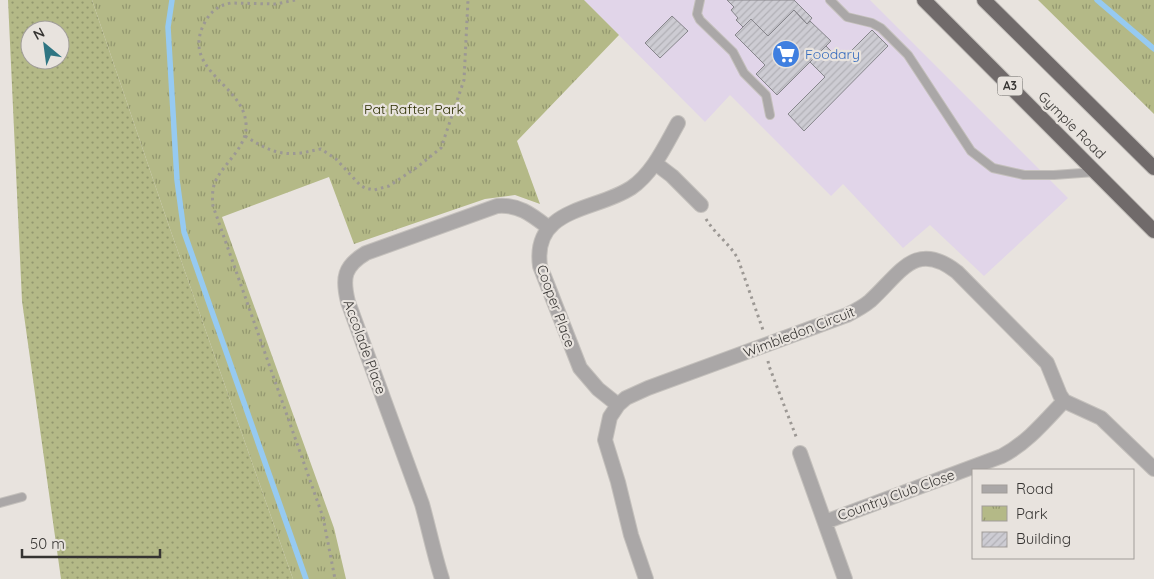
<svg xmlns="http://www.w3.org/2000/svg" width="1154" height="579" viewBox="0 0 1154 579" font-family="Quicksand,sans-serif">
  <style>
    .commercial { fill: #e1d5e9 }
    .grass { fill: url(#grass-dots); fill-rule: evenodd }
    .park { fill: url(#park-tufts) }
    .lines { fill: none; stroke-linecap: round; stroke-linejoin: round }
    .stream { stroke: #96caf1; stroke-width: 5.5 }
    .building { fill: url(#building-hatch); stroke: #87868c }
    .service-casing { stroke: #c4c0bc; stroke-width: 10 }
    .minor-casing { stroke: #c4c0bc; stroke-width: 16 }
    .trunk-casing { stroke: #c4c0bc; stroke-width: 16 }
    .path { stroke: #9c9894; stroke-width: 3; stroke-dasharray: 2.5 4; stroke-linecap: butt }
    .service { stroke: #aaa7a7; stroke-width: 8 }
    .minor { stroke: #aaa7a7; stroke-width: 14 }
    .trunk { stroke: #706a6a; stroke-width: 14 }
    .labels { text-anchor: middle; stroke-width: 4.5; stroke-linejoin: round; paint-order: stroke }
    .shield { fill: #e8e3de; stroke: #6b6866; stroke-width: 1 }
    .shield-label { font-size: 12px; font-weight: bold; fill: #363432 }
    .shop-label { font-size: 14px; fill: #366cbe; stroke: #e8e3de; text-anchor: start }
    .park-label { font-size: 14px; fill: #2c2f00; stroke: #e8e3de }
    .street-label { font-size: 14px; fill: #363432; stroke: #e8e3de }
  </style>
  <defs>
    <pattern id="grass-dots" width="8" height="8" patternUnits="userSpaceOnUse" patternTransform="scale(1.25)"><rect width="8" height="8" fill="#b4b987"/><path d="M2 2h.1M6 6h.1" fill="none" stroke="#93976f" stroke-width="1.8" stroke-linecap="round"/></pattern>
    <pattern id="park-tufts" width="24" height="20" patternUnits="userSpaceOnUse" patternTransform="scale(1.25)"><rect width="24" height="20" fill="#b4b987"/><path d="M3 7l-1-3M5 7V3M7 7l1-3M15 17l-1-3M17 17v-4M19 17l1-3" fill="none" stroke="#93976f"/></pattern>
    <pattern id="building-hatch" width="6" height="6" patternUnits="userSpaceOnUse" patternTransform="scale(1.25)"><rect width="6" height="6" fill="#cdccd3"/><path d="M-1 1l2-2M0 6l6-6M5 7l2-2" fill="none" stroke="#b1b0b6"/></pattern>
  </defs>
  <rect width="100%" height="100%" fill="#e8e3de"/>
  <path class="commercial" d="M584 0H870L1068 198 984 276 930 225 903 248 843 184 831 196 730 95 705 122Z"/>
  <path class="grass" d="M8 0H92L169 226 293 579H61L22 301ZM30 30H60V60H30Z"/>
  <path class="park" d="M92 0H584L619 35 517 141 540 204 515 195 485 199 354 244 329 177 222 217 334 528 346 579H293L169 226Z
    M1038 0H1154V114Z"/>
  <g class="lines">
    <path class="stream" d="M172 0 168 27 177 180 184 232 306 579
      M1097 0 1154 49"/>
  </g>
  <path class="building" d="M727 0H794L812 18 807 24 794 10 768 36 751 19 743 27 736 20 738 18 731 10 734 7Z
    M794 10 807 24 810 21 831 41 777 95 756 74 765 65 735 35 751 19 768 36Z
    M672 16 688 31 660 58 645 43Z
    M872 30 888 46 804 131 788 114 825 77 810 62 826 46 841 61Z"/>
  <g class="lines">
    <g class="service-casing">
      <path id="service" d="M700 0 697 14 700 20 733 52 744 73 766 95 770 115
        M830 0 847 17 872 23 881 28 908 55 971 151 993 168 1024 175H1054L1095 172
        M0 503 22 497"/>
    </g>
    <g class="minor-casing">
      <path id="minor" d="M655 163 672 176 701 205
        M618 405 598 389 580 368 540 266C532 207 596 211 631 188 653 173 665 146 678 123
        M800 453 845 579
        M825 522 1002 456C1027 443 1045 421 1064 401
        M442 579C434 554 429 529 422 504L348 302C342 278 344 266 366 253L497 206C519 204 532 215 549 228
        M646 579 631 535 618 482 605 440 610 417 618 405 626 398 648 388 847 315C855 311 863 307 870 301 900 274 915 239 957 272L1047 363 1060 395 1064 401 1101 418 1154 469"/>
    </g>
    <g class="trunk-casing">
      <path id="trunk" d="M924 0 1154 231
        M984 0 1154 168"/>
    </g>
    <path class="path" d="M295 0 276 4 231 3C219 5 211 11 205 22 179 70 244 84 246 124 248 146 225 162 216 180 212 188 212 198 213 206L323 517 335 579
      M245 136C264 148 278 156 301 153 308 152 314 150 321 149L336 159 360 185 365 188 374 190 389 186 416 168 441 148 464 80 468 0
      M706 219C715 234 730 244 738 259L763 330
      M768 361 769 366 797 439"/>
    <use href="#service" class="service"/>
    <use href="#minor" class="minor"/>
    <use href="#trunk" class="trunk"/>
  </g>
  <defs>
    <g id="supermarket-disc" transform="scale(1.4375)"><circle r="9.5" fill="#3f7fe0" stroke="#e8e3de"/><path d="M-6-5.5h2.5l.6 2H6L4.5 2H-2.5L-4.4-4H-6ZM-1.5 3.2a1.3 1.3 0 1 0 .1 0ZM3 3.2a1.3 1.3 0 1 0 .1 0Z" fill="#fff"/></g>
  </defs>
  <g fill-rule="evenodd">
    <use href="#supermarket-disc" x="786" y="54"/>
  </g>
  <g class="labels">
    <rect class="shield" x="997.5" y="76.5" width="25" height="19" rx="4"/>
    <g class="shield-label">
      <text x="1010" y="90">A3</text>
    </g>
    <g class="shop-label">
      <text x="805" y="59">Foodary</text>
    </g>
    <g class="park-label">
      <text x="414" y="114">Pat Rafter Park</text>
    </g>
    <g class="street-label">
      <text transform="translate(1072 125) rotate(45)" y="5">Gympie Road</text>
      <text transform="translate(556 306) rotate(70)" y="5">Cooper Place</text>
      <text transform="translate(799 332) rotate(-21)" y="5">Wimbledon Circuit</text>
      <text transform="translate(365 347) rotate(70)" y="5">Accolade Place</text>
      <text transform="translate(896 495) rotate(-20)" y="5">Country Club Close</text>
    </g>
  </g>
  <rect x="972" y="469" width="162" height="90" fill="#e8e3de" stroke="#a19d99"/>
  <rect x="982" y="485" width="25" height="8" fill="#aaa7a7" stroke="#a19d99"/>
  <text x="1016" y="494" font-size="15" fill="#363432">Road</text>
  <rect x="982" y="506" width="25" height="15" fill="url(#park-tufts)" stroke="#a19d99"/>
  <text x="1016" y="519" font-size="15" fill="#363432">Park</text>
  <rect x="982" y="532" width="25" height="15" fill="url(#building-hatch)" stroke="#a19d99"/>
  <text x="1016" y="544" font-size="15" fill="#363432">Building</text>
  <g transform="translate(45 45) rotate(331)"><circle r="24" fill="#e8e3de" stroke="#a19d99"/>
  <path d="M0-4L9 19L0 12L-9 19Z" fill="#2f7582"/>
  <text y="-8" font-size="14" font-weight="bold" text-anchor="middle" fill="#363432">N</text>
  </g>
  <path d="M22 549v8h138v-8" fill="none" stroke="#363432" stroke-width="2.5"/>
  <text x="30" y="549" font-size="15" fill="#363432" stroke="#e8e3de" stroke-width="4" paint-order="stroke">50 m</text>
</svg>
